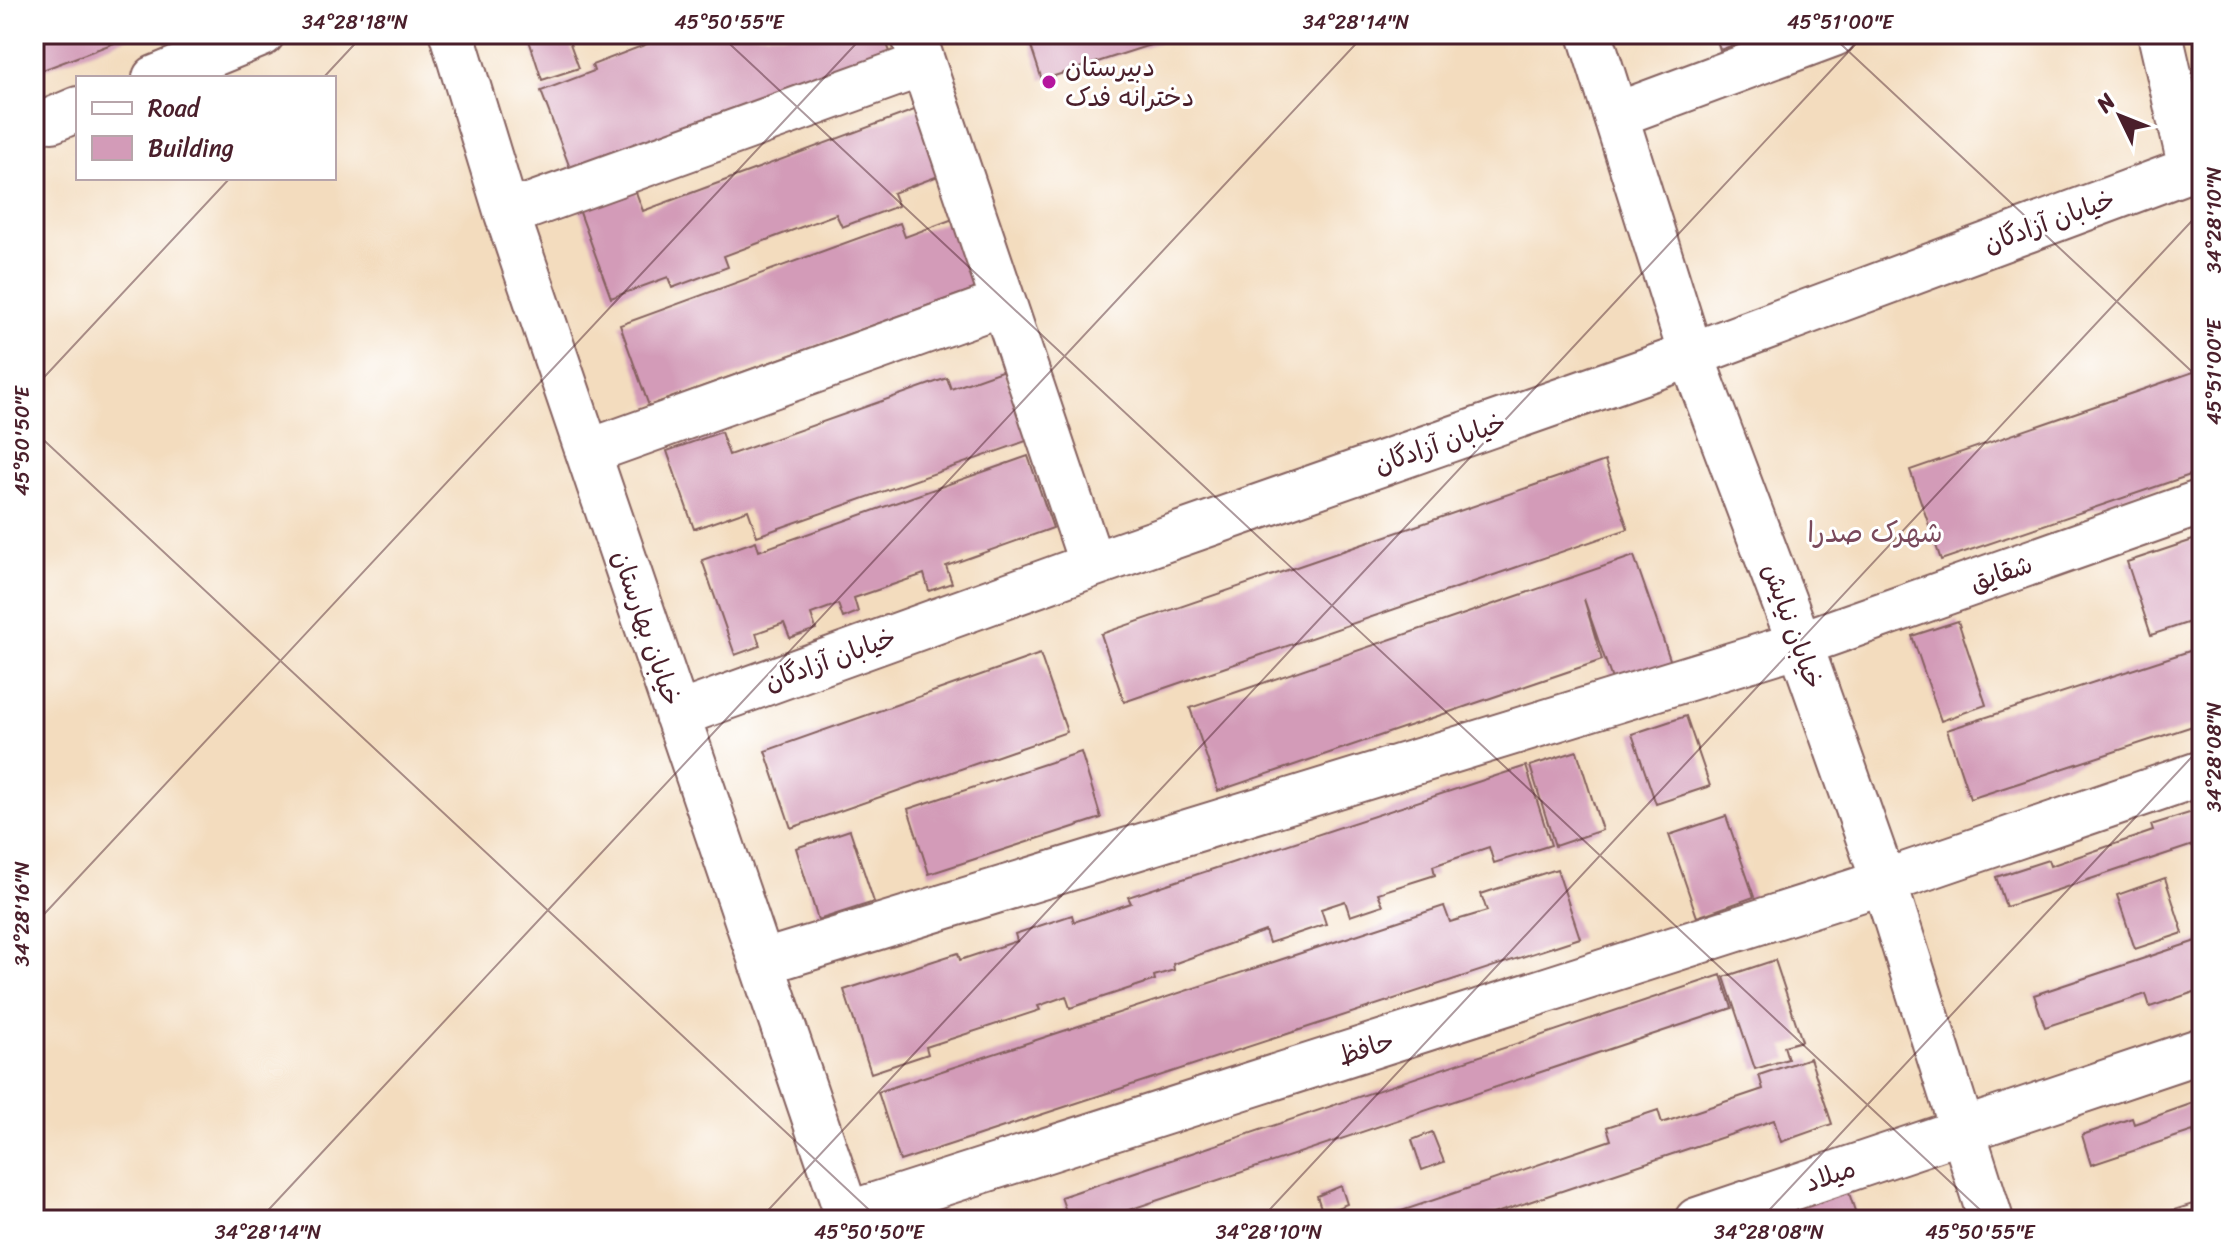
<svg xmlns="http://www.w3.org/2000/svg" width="2236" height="1254" viewBox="0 0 2236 1254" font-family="Sriracha,'Playpen Sans Arabic',sans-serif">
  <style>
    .building { fill: #d39bb8 }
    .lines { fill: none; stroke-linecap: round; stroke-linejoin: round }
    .minor-casing { stroke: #85615e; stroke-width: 48 }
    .tertiary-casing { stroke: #85615e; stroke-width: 48 }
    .minor { stroke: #fff; stroke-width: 44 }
    .tertiary { stroke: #fff; stroke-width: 44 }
    .ticks { fill: none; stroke: #4a1f2b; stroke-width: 2; stroke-opacity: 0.45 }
    .poi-dot { fill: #b5179e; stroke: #fff; stroke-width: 3 }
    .labels { text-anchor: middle; stroke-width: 6; stroke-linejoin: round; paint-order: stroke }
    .poi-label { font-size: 26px; fill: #4a1f2b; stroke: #fff; text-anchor: start }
    .street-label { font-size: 26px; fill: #4a1f2b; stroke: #fff }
    .neighbourhood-label { font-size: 28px; fill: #7a4a5c; stroke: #fff }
    .neatline { fill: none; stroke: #4a1f2b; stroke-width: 3 }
    .ticks-label { font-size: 20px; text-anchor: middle; fill: #4a1f2b }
  </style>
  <rect width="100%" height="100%" fill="#fff"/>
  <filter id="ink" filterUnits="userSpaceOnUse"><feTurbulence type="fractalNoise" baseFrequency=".0125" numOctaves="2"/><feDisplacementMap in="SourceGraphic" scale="16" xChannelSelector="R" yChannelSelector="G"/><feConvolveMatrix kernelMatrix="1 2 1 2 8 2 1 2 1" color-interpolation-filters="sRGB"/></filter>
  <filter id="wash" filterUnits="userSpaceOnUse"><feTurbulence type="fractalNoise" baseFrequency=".006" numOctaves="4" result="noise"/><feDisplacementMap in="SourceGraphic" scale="32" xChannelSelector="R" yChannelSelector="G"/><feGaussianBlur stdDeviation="1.8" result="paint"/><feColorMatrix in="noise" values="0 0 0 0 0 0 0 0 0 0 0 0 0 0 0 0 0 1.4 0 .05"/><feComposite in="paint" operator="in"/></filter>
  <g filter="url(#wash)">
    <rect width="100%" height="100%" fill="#f3dcbe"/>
    <g id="blocks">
      <path class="building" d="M34 34H138L40 71 34 54Z
        M527 34H579L568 38 579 68 542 80Z
        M673 34H883L892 57 573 176 541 91 594 71 592 65Z
        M1027 34H1181V35L1042 80Z
        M1715 34H1763L1720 50Z
        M925 106 949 172 893 193 898 206 842 227 836 214 724 256 728 267 672 288 668 277 611 298 577 204 633 184 643 211Z
        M961 216 985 285 649 406 620 325 900 223 905 237Z
        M2202 369V471L1941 560 1910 470Z
        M1004 370 1029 440 757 536 748 510 694 529 667 451 721 432 729 455 947 378 951 389Z
        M1028 456 1053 528 946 566 952 583 929 591 924 574 854 598 858 612 843 618 838 604 811 614 816 629 790 638 784 623 756 633 760 646 735 655 702 560 756 541 759 551Z
        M1605 461 1628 529 1124 702 1101 634Z
        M2202 537V618L2151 635 2127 562Z
        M1634 556 1674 671 1616 691 1584 599 1602 660 1218 791 1190 708Z
        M1958 621 1986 705 1941 721 1912 636Z
        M2202 647V723L1970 799 1947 730Z
        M1040 654 1067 732 791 828 765 751Z
        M1686 716 1710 786 1656 804 1632 734Z
        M1577 751 1602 830 1555 846 1530 766Z
        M1081 752 1101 818 929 874 908 809Z
        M1526 766 1551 845 1494 863 1489 847 1433 866 1435 875 1378 893 1383 905 1350 916 1345 901 1321 909 1326 924 1269 943 1265 931 1173 964 1174 970 1154 976 1155 980 1070 1008 1066 996 1038 1006 1040 1010 926 1047 928 1054 871 1073 844 990 958 953 960 960 1017 941 1015 934 1072 915 1074 922 1131 903 1128 897Z
        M2202 809V842L2006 907 1996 877 2048 860 2050 866 2153 831 2151 825Z
        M1726 816 1754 897 1697 917 1669 835Z
        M850 830 874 902 818 920 796 848Z
        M1557 869 1580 938 900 1161 878 1092 1444 906 1450 922 1487 911 1481 894Z
        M2165 878 2183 933 2135 949 2117 895Z
        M2202 939V974L2196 976 2200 990 2150 1007 2146 994 2045 1027 2034 995Z
        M1775 960 1802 1041 1784 1046 1788 1059 1755 1069 1724 977Z
        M1721 975 1732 1008 1099 1220H1069L1061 1197Z
        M1810 1058 1832 1124 1781 1142 1774 1120 1475 1220H1375L1611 1140 1607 1127 1658 1110 1662 1123 1763 1089 1759 1075Z
        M2202 1100V1156L2193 1131 2091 1165 2082 1135 2132 1118 2134 1124Z
        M1432 1132 1444 1162 1422 1170 1412 1140Z
        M1846 1184 1858 1220H1802L1796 1201Z
        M1341 1186 1347 1204 1323 1214 1317 1196Z
        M2202 1201V1220H2170L2168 1212Z"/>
    </g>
  </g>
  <g filter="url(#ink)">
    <use href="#blocks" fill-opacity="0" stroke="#85615e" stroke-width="2"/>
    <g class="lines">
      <g class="minor-casing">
        <path id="minor" d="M452 34 507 214 849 1220
          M913 34 1092 565
          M2160 34 2191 169
          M155 78 262 34
          M1616 115 1834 34
          M52 120 78 109
          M507 214 923 64
          M588 452 1003 303
          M677 715 1092 565 1691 355 2202 165
          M761 963 1800 644 2202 502
          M847 1214 1884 882 2202 773
          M1697 1220 2202 1050"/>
      </g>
      <g class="tertiary-casing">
        <path id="tertiary" d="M1590 34 1691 355 1800 644 1884 882 1991 1220"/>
      </g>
      <use href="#minor" class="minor"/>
      <use href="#tertiary" class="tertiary"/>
    </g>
  </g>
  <path class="ticks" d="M719 34 1991 1220M1830 34 2202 381M323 78 364 34M34 388 230 178M34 431 880 1220M34 925 865 34M259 1220 1365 34M759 1220 1865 34M1260 1220 2202 210M1760 1220 2202 746"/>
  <circle class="poi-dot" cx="1049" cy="82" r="8"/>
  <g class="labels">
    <g class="poi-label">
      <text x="1065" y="76">دبیرستان<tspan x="1065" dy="30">دخترانه فدک</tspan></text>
    </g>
    <g class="street-label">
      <text transform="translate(2049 221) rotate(-20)" y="9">خیابان آزادگان</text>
      <text transform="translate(1440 443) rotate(-19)" y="9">خیابان آزادگان</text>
      <text transform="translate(2001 573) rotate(-19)" y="9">شقایق</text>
      <text transform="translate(1793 626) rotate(70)" y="9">خیابان نیایش</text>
      <text transform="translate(647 628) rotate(71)" y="9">خیابان بهارستان</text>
      <text transform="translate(830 659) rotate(-20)" y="9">خیابان آزادگان</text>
      <text transform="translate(1366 1048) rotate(-18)" y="9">حافظ</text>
      <text transform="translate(1830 1175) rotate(-19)" y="9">میلاد</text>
    </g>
    <g class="neighbourhood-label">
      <text x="1875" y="542">شهرک صدرا</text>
    </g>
  </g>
  <rect width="2236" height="1254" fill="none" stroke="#fff" stroke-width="88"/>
  <rect x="76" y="76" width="260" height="104" fill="#ffffff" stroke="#b7a5aa" stroke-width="2"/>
  <rect x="92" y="102" width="40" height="12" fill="#ffffff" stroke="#b7a5aa" stroke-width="2"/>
  <text x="148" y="116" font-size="24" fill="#4a1f2b">Road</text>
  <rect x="92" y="136" width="40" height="24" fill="#d39bb8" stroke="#b7a5aa" stroke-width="2"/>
  <text x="148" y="156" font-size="24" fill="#4a1f2b">Building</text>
  <g transform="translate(2120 116) rotate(313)" stroke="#ffffff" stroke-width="6" paint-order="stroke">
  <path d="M0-6L14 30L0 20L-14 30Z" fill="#4a1f2b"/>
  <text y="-12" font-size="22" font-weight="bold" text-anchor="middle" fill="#4a1f2b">N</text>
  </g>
  <rect x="44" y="44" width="2148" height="1166" class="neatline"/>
  <g class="ticks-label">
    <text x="355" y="29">34°28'18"N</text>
    <text x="729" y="29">45°50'55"E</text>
    <text x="1356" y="29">34°28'14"N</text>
    <text x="1840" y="29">45°51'00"E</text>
    <text transform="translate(2214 220) rotate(-90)" y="7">34°28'10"N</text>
    <text transform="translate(2214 372) rotate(-90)" y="7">45°51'00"E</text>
    <text transform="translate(22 441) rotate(-90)" y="7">45°50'50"E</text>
    <text transform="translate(2214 757) rotate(-90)" y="7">34°28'08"N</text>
    <text transform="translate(22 914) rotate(-90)" y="7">34°28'16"N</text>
    <text x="268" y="1239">34°28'14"N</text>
    <text x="869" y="1239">45°50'50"E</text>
    <text x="1269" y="1239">34°28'10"N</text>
    <text x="1769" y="1239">34°28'08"N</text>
    <text x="1980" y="1239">45°50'55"E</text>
  </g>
</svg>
